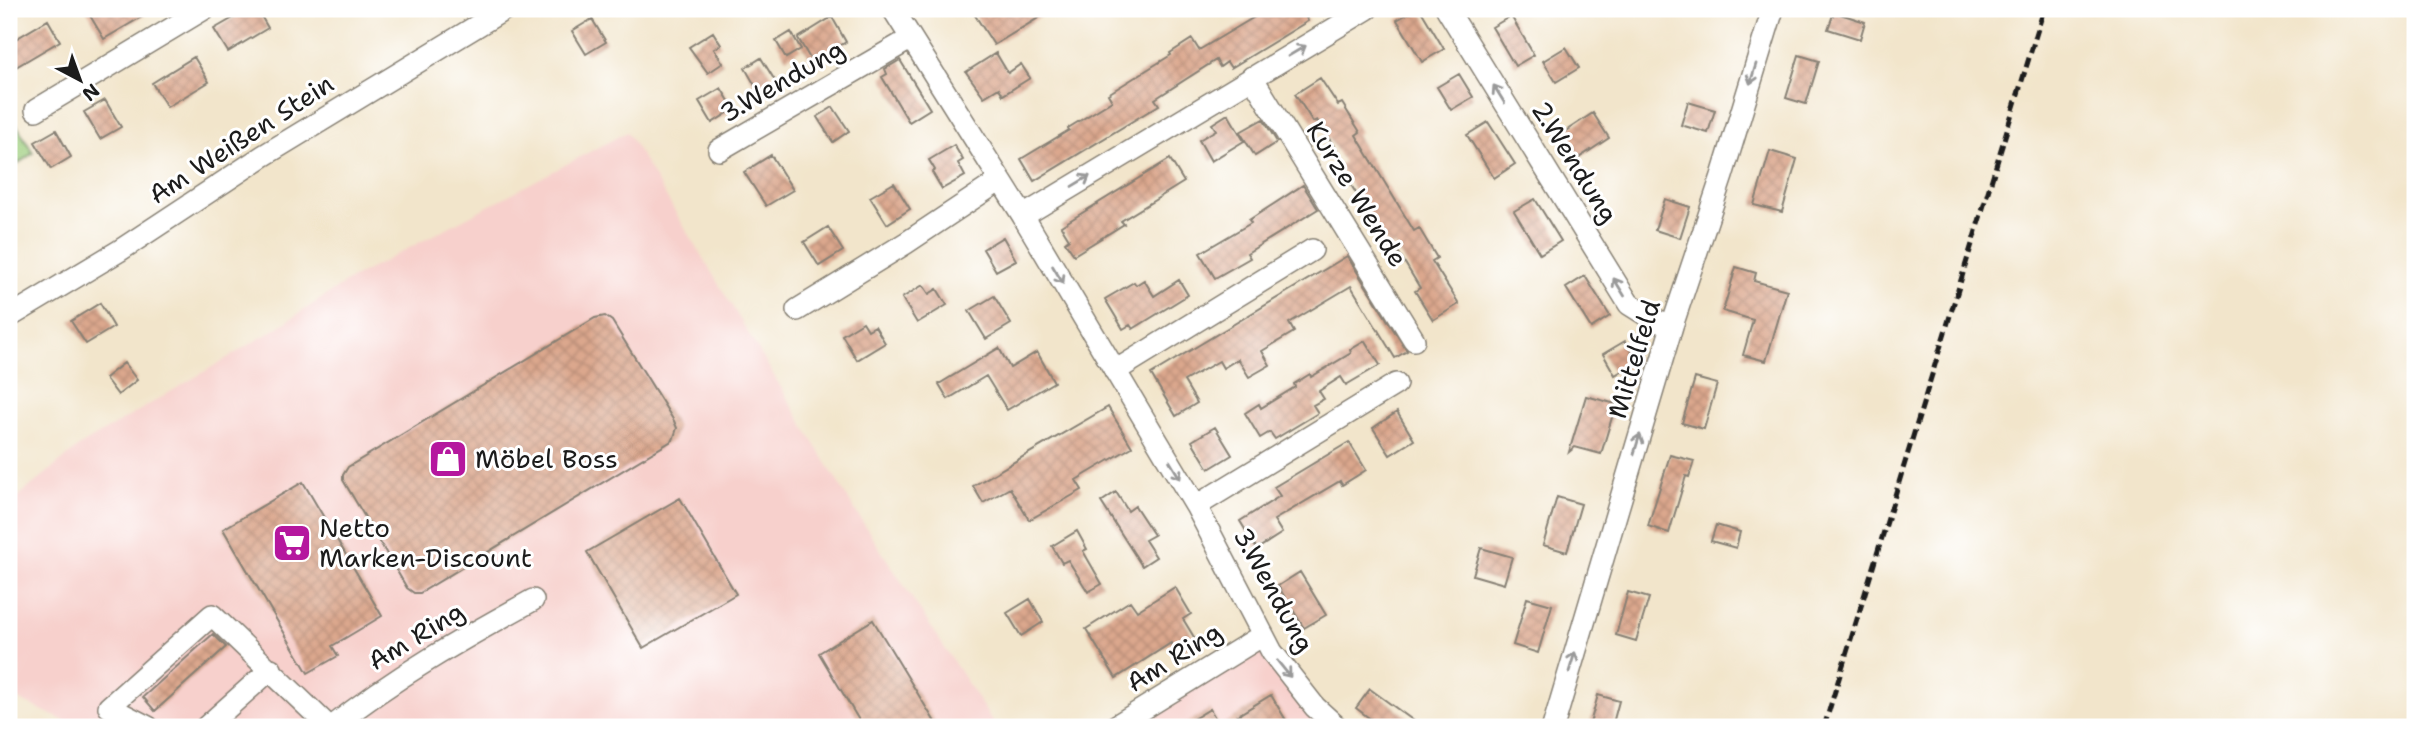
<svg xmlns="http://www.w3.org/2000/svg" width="2424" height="736" viewBox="0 0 2424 736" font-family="'Shantell Sans',sans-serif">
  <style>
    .built { fill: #f7d0cc }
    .green { fill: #9ccd7c; stroke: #5c744c; stroke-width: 2 }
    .building { fill: url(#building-cross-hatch) }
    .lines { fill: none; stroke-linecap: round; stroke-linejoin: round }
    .minor-casing { stroke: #878074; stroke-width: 24 }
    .minor { stroke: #fff; stroke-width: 21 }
    .rail { stroke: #1c1c1c; stroke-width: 5; stroke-dasharray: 10 5; stroke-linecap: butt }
    .oneway { stroke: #999 }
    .labels { text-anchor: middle; stroke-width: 6; stroke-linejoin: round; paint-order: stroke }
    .street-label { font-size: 26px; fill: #1c1c1c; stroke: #fff }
    .poi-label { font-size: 26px; fill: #1c1c1c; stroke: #fff; text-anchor: start }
  </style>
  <defs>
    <pattern id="building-cross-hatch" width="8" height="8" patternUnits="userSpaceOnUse" patternTransform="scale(1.75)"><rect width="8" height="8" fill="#dba78d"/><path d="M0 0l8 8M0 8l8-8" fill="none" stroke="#bb8f79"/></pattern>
  </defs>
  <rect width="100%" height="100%" fill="#fff"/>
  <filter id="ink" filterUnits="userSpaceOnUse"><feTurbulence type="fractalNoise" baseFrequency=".0143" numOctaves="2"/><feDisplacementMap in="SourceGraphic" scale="14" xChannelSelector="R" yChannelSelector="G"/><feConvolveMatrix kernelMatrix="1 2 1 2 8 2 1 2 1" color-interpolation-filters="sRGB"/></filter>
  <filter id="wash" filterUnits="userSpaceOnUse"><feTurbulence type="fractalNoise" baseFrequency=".00686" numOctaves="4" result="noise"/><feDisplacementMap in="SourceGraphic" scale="28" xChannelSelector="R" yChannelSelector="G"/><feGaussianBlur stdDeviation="1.57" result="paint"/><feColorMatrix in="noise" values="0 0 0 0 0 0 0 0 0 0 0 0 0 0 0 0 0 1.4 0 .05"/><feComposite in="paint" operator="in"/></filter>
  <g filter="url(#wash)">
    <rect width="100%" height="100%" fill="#f2e5cb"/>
    <path class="built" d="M627 132 856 512 996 727H78L9 695V504L80 446 274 330 351 279Z
      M1263 635 1337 727H1114Z"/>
    <path class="green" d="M9 112 33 153 9 170Z"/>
    <g id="blocks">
      <path class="building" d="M86 9H155L104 39Z
        M249 9H257L268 28 228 52 214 29Z
        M971 9H1053L994 45Z
        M1268 9H1301L1308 21 1231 68 1227 62 1220 67 1216 60 1155 99 1159 105 1034 181 1021 159 1069 130 1068 128 1112 101 1108 94 1171 55 1170 53 1192 39 1199 50Z
        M1416 9H1420L1444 49 1422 62 1397 20Z
        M1834 12 1865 22 1860 39 1828 29Z
        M1511 16 1534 55 1515 66 1492 27Z
        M832 17 846 42 812 62 798 38Z
        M592 19 606 42 586 54 572 31Z
        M48 20 60 41 9 71V43Z
        M713 32 721 45 714 49 723 63 708 73 689 47Z
        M791 32 801 49 786 58 776 41Z
        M1566 47 1579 68 1556 82 1543 61Z
        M996 53 1008 73 1021 64 1030 78 1003 95 999 88 984 97 966 72Z
        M1799 55 1819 61 1806 104 1786 98Z
        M194 57 209 82 167 107 152 83Z
        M761 58 777 84 760 94 745 68Z
        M900 60 930 109 909 122 882 77 887 74 885 69Z
        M1459 74 1473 97 1451 110 1437 87Z
        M1320 78 1338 105 1342 103 1360 132 1356 135 1414 231 1419 228 1437 258 1432 261 1459 304 1433 320 1415 291 1420 288 1394 245 1389 248 1339 165 1344 162 1317 120 1313 122 1295 94Z
        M721 88 734 109 712 123 699 101Z
        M105 100 121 127 100 139 84 112Z
        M1688 102 1715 110 1708 133 1681 125Z
        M833 107 849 131 833 142 817 117Z
        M1593 113 1609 138 1574 161 1558 136Z
        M1228 114 1244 141 1211 161 1199 140 1216 130 1212 124Z
        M1263 119 1277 142 1255 156 1240 132Z
        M1488 122 1515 164 1494 178 1467 135Z
        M56 130 71 157 51 169 35 142Z
        M954 145 963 160 958 163 965 176 942 189 932 172 935 170 929 160Z
        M1770 151 1797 159 1782 212 1754 205Z
        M771 155 793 190 766 206 744 172Z
        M1170 159 1184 182 1121 221 1124 224 1074 255 1065 242 1069 239 1061 226Z
        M894 183 910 209 887 224 870 197Z
        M1303 185 1318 209 1247 253 1250 258 1215 278 1200 253 1251 223 1249 220Z
        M1535 199 1561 241 1540 254 1514 211Z
        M1665 199 1690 207 1680 238 1655 230Z
        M828 227 843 251 819 266 804 242Z
        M1003 237 1016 260 996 271 983 249Z
        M1347 256 1407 351 1395 358 1351 286 1289 323 1294 332 1262 351 1270 365 1249 377 1238 359 1223 368 1219 361 1184 381 1197 403 1176 416 1151 374Z
        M1736 267 1756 273 1754 281 1787 290 1766 361 1743 355 1753 320 1723 311Z
        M1585 276 1610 316 1591 328 1566 288Z
        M1144 280 1154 296 1179 280 1188 295 1133 329 1130 325 1123 329 1105 299 1134 282 1136 285Z
        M923 285 929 294 937 289 947 305 917 323 902 298Z
        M994 296 1011 324 986 339 969 311Z
        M100 303 114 327 86 344 71 321Z
        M605 316 612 321 674 421 677 428 673 440 420 593H414L407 588 343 480V475L348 467 595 318Z
        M863 322 868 330 875 326 885 343 857 360 842 335Z
        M1365 341 1380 365 1346 385 1341 377 1319 391 1324 399 1313 405 1318 413 1275 439 1270 432 1260 438 1245 413 1259 404 1261 408 1295 387 1294 384 1310 374 1311 377 1351 353 1350 350Z
        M1625 341 1638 361 1615 375 1603 354Z
        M999 348 1010 368 1037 352 1054 382 1007 410 986 376 948 399 939 384Z
        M124 363 137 380 118 395 105 378Z
        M1695 378 1717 384 1704 429 1682 423Z
        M1586 396 1616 404 1601 454 1575 447 1569 452Z
        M1108 407 1132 447 1076 480 1082 490 1029 520 1010 488 983 503 973 486Z
        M1397 412 1414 440 1390 455 1373 428Z
        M1215 427 1232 455 1209 469 1192 441Z
        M1349 442 1366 470 1342 485 1340 481 1274 520 1282 533 1257 549 1240 521 1280 496 1274 487Z
        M1670 455 1694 461 1689 477 1686 476 1669 533 1648 526Z
        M303 482 382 616 332 646 338 656 308 673 223 529Z
        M1116 492 1128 511 1135 506 1154 535 1145 540 1156 557 1142 566 1101 502Z
        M1557 497 1581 504 1567 552 1543 545Z
        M680 498 736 594 643 648 587 552Z
        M1716 525 1740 532 1736 548 1711 541Z
        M1077 531 1087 549 1083 551 1102 584 1088 592 1068 560 1062 563 1052 546Z
        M1481 548 1512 557 1504 584 1473 575Z
        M1300 572 1326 615 1304 628 1278 586Z
        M1175 587 1191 614 1183 619 1197 642 1177 654 1171 643 1116 678 1086 629 1130 601 1137 611Z
        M1628 592 1649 598 1636 641 1616 635Z
        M1527 598 1552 605 1538 653 1513 645Z
        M1030 599 1043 622 1021 636 1007 613Z
        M873 620 938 727H863L819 653Z
        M213 634 226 647 155 711 143 697Z
        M1370 689 1422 727H1381L1356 708Z
        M1271 695 1290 727H1180L1210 709 1220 726Z
        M1598 695 1619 701 1612 727H1589Z"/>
    </g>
  </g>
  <g filter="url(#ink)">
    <use href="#blocks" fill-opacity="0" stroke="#878074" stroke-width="2"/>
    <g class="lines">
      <g class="minor-casing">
        <path id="minor" d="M893 9 1023 216 1196 506 1272 652 1315 707 1337 727
          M1447 9 1629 304 1656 321 1672 326
          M1252 77 1414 340
          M36 110 204 9
          M719 150 910 39
          M1023 216 1367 9
          M797 310 906 243 999 181
          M9 317 119 251 263 156 505 9
          M1115 371 1312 250
          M1196 506 1396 384
          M148 727 109 707 212 615 329 727
          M206 727 271 669
          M332 727C394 677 464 638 533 600
          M1114 727 1263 635
          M1553 727 1672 326 1722 176 1773 9"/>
      </g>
      <use href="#minor" class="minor"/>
      <path class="rail" d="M1824 727 2044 9"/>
    </g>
    <defs><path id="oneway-shaft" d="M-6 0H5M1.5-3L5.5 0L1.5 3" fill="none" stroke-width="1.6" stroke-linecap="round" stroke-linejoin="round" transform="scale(1.75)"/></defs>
    <g class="oneway">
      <use href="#oneway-shaft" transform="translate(1297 51) rotate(-31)"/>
      <use href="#oneway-shaft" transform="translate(1753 74) rotate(107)"/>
      <use href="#oneway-shaft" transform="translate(1499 94) rotate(-122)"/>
      <use href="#oneway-shaft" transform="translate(1081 181) rotate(-31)"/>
      <use href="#oneway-shaft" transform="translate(1058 275) rotate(59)"/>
      <use href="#oneway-shaft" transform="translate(1619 287) rotate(-122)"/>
      <use href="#oneway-shaft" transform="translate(1637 444) rotate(-73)"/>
      <use href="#oneway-shaft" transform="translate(1175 470) rotate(59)"/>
      <use href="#oneway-shaft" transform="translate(1572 662) rotate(-73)"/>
      <use href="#oneway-shaft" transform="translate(1284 669) rotate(51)"/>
    </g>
  </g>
  <defs>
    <g id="shop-square" transform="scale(2.0125)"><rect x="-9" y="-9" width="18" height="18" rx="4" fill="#b5179e" stroke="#fff"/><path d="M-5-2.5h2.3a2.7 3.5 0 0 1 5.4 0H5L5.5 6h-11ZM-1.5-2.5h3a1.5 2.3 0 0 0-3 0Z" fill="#fff"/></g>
    <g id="supermarket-square" transform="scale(2.0125)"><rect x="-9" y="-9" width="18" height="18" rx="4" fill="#b5179e" stroke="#fff"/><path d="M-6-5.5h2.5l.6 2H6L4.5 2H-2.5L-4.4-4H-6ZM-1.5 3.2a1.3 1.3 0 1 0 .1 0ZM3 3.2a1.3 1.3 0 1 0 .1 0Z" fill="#fff"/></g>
  </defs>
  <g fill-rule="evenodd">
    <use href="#shop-square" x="448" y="459"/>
    <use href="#supermarket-square" x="292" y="543"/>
  </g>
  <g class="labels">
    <g class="street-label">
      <text transform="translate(782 81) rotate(-30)" y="9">3.Wendung</text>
      <text transform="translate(241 139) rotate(-33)" y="9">Am Weißen Stein</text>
      <text transform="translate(1575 162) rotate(58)" y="9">2.Wendung</text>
      <text transform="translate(1357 194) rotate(58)" y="9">Kurze Wende</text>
      <text transform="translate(1634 359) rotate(-73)" y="9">Mittelfeld</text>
      <text transform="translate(1274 590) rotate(61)" y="9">3.Wendung</text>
      <text transform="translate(416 636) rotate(-31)" y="9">Am Ring</text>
      <text transform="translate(1174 657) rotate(-32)" y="9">Am Ring</text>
    </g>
    <g class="poi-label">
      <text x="475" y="468">Möbel Boss</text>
      <text x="319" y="537">Netto<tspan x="319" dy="30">Marken-Discount</tspan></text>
    </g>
  </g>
  <rect width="2424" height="736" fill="none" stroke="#fff" stroke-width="35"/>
  <g transform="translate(80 80) rotate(139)" stroke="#ffffff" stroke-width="5" paint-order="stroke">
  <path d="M0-5L12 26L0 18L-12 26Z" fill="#1c1c1c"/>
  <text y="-10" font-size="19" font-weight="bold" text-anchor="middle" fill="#1c1c1c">N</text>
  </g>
</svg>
